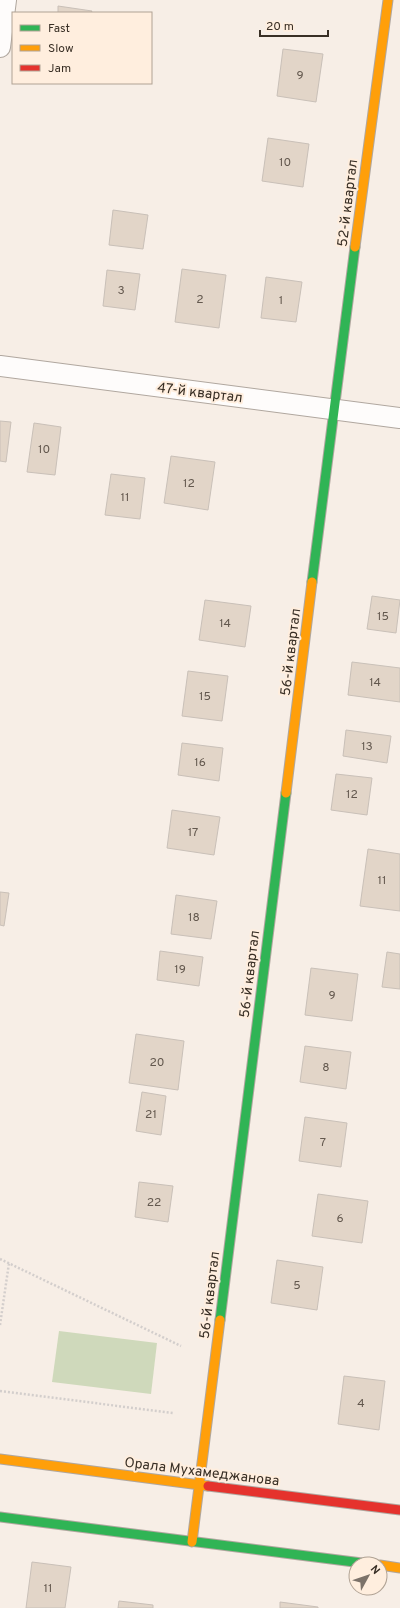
<svg xmlns="http://www.w3.org/2000/svg" width="400" height="1608" viewBox="0 0 400 1608" font-family="Overpass,sans-serif">
  <style>
    .green { fill: #cfd9bb }
    .building { fill: #e2d5c8; stroke: #c9c0b8 }
    .lines { fill: none; stroke-linecap: round; stroke-linejoin: round }
    .street-casing { stroke: #b0a79f; stroke-width: 22 }
    .fast-casing { stroke: #b0a79f; stroke-width: 11 }
    .slow-casing { stroke: #b0a79f; stroke-width: 11 }
    .jam-casing { stroke: #b0a79f; stroke-width: 11 }
    .path { stroke: #d3cecc; stroke-width: 2.5; stroke-dasharray: 2 2; stroke-linecap: butt }
    .street { stroke: #fefcfb; stroke-width: 20 }
    .fast { stroke: #30b455; stroke-width: 9 }
    .slow { stroke: #ff9f0a; stroke-width: 9 }
    .jam { stroke: #e5322d; stroke-width: 9 }
    .labels { text-anchor: middle; stroke-width: 4; stroke-linejoin: round; paint-order: stroke }
    .number-label { font-size: 12px; fill: #63584e }
    .street-label { font-size: 14px; fill: #392f25; stroke: #ffeede }
  </style>
  <rect width="100%" height="100%" fill="#f7eee6"/>
  <path class="green" d="M59 1331 157 1343 151 1394 52 1382Z"/>
  <path class="building" d="M58 6 92 11 91 13H58Z
    M283 49 323 54 316 102 277 96Z
    M268 138 309 144 303 187 262 181Z
    M113 210 148 215 143 249 109 245Z
    M182 269 226 275 219 328 175 322Z
    M107 270 140 274 135 310 103 306Z
    M266 277 302 282 296 322 261 318Z
    M0 421 11 422 6 462 0 461Z
    M34 423 61 427 55 475 27 472Z
    M171 456 215 462 208 510 164 503Z
    M111 474 145 478 140 519 105 515Z
    M372 596 400 600 396 633 367 629Z
    M205 600 251 606 245 647 199 640Z
    M352 662 400 668V702L348 695Z
    M188 671 228 676 222 721 182 716Z
    M346 730 391 736 387 763 343 756Z
    M182 743 223 748 219 781 178 775Z
    M336 774 372 778 367 815 331 810Z
    M172 810 220 817 214 855 167 848Z
    M368 849 400 854V911L360 906Z
    M0 892 9 893 4 926 0 925Z
    M176 895 217 901 211 939 171 934Z
    M160 951 203 957 199 986 157 980Z
    M387 952 400 954V989L382 987Z
    M311 968 358 974 352 1021 305 1015Z
    M136 1034 184 1041 178 1090 129 1083Z
    M305 1046 351 1052 346 1089 300 1082Z
    M142 1092 166 1096 161 1135 136 1131Z
    M305 1117 347 1123 341 1167 299 1161Z
    M139 1182 173 1186 168 1222 135 1217Z
    M318 1194 368 1201 362 1243 312 1236Z
    M277 1260 323 1267 317 1310 271 1303Z
    M344 1376 385 1381 379 1430 338 1424Z
    M32 1562 71 1567 65 1608H26Z
    M119 1601 153 1605V1608H118Z
    M280 1602 318 1607V1608H280Z"/>
  <g class="lines">
    <g class="street-casing">
      <path id="street" d="M0 47 6 0
        M0 366 400 418"/>
    </g>
    <g class="fast-casing">
      <path id="fast" d="M312 582 355 247
        M220 1320 286 793
        M0 1517 370 1564"/>
    </g>
    <g class="slow-casing">
      <path id="slow" d="M355 247 388 0
        M286 793 312 582
        M0 1459 208 1486
        M192 1542 220 1320
        M380 1565 400 1568"/>
    </g>
    <g class="jam-casing">
      <path id="jam" d="M208 1486 400 1510"/>
    </g>
    <path class="path" d="M0 1259 181 1346
      M0 1325 9 1263
      M0 1391 173 1413"/>
    <use href="#street" class="street"/>
    <use href="#fast" class="fast"/>
    <use href="#slow" class="slow"/>
    <use href="#jam" class="jam"/>
  </g>
  <g class="labels">
    <g class="number-label">
      <text x="300" y="79">9</text>
      <text x="285" y="166">10</text>
      <text x="121" y="294">3</text>
      <text x="200" y="303">2</text>
      <text x="281" y="304">1</text>
      <text x="44" y="453">10</text>
      <text x="189" y="487">12</text>
      <text x="125" y="501">11</text>
      <text x="383" y="620">15</text>
      <text x="225" y="627">14</text>
      <text x="375" y="686">14</text>
      <text x="205" y="700">15</text>
      <text x="367" y="750">13</text>
      <text x="200" y="766">16</text>
      <text x="352" y="798">12</text>
      <text x="193" y="836">17</text>
      <text x="382" y="884">11</text>
      <text x="194" y="921">18</text>
      <text x="180" y="973">19</text>
      <text x="332" y="999">9</text>
      <text x="157" y="1066">20</text>
      <text x="326" y="1071">8</text>
      <text x="151" y="1118">21</text>
      <text x="323" y="1146">7</text>
      <text x="154" y="1206">22</text>
      <text x="340" y="1222">6</text>
      <text x="297" y="1289">5</text>
      <text x="361" y="1407">4</text>
      <text x="48" y="1592">11</text>
    </g>
    <g class="street-label">
      <text transform="translate(347 203) rotate(-83)" y="5">52-й квартал</text>
      <text transform="translate(200 392) rotate(7)" y="5">47-й квартал</text>
      <text transform="translate(290 652) rotate(-83)" y="5">56-й квартал</text>
      <text transform="translate(249 974) rotate(-83)" y="5">56-й квартал</text>
      <text transform="translate(209 1295) rotate(-83)" y="5">56-й квартал</text>
      <text transform="translate(202 1471) rotate(7)" y="5">Орала Мухамеджанова</text>
    </g>
  </g>
  <rect x="12" y="12" width="140" height="72" fill="#ffeede" stroke="#b0a294"/>
  <rect x="20" y="25" width="20" height="6" fill="#30b455" stroke="#b0a294"/>
  <text x="48" y="32" font-size="12" fill="#392f25">Fast</text>
  <rect x="20" y="45" width="20" height="6" fill="#ff9f0a" stroke="#b0a294"/>
  <text x="48" y="52" font-size="12" fill="#392f25">Slow</text>
  <rect x="20" y="65" width="20" height="6" fill="#e5322d" stroke="#b0a294"/>
  <text x="48" y="72" font-size="12" fill="#392f25">Jam</text>
  <g transform="translate(368 1576) rotate(50)"><circle r="19" fill="#ffeede" stroke="#b0a294"/>
  <path d="M0-3L7 15L0 10L-7 15Z" fill="#7c7269"/>
  <text y="-6" font-size="11" font-weight="bold" text-anchor="middle" fill="#392f25">N</text>
  </g>
  <path d="M260 30v6h68v-6" fill="none" stroke="#392f25" stroke-width="2"/>
  <text x="266" y="30" font-size="12" fill="#392f25" stroke="#ffeede" stroke-width="3" paint-order="stroke">20 m</text>
</svg>
